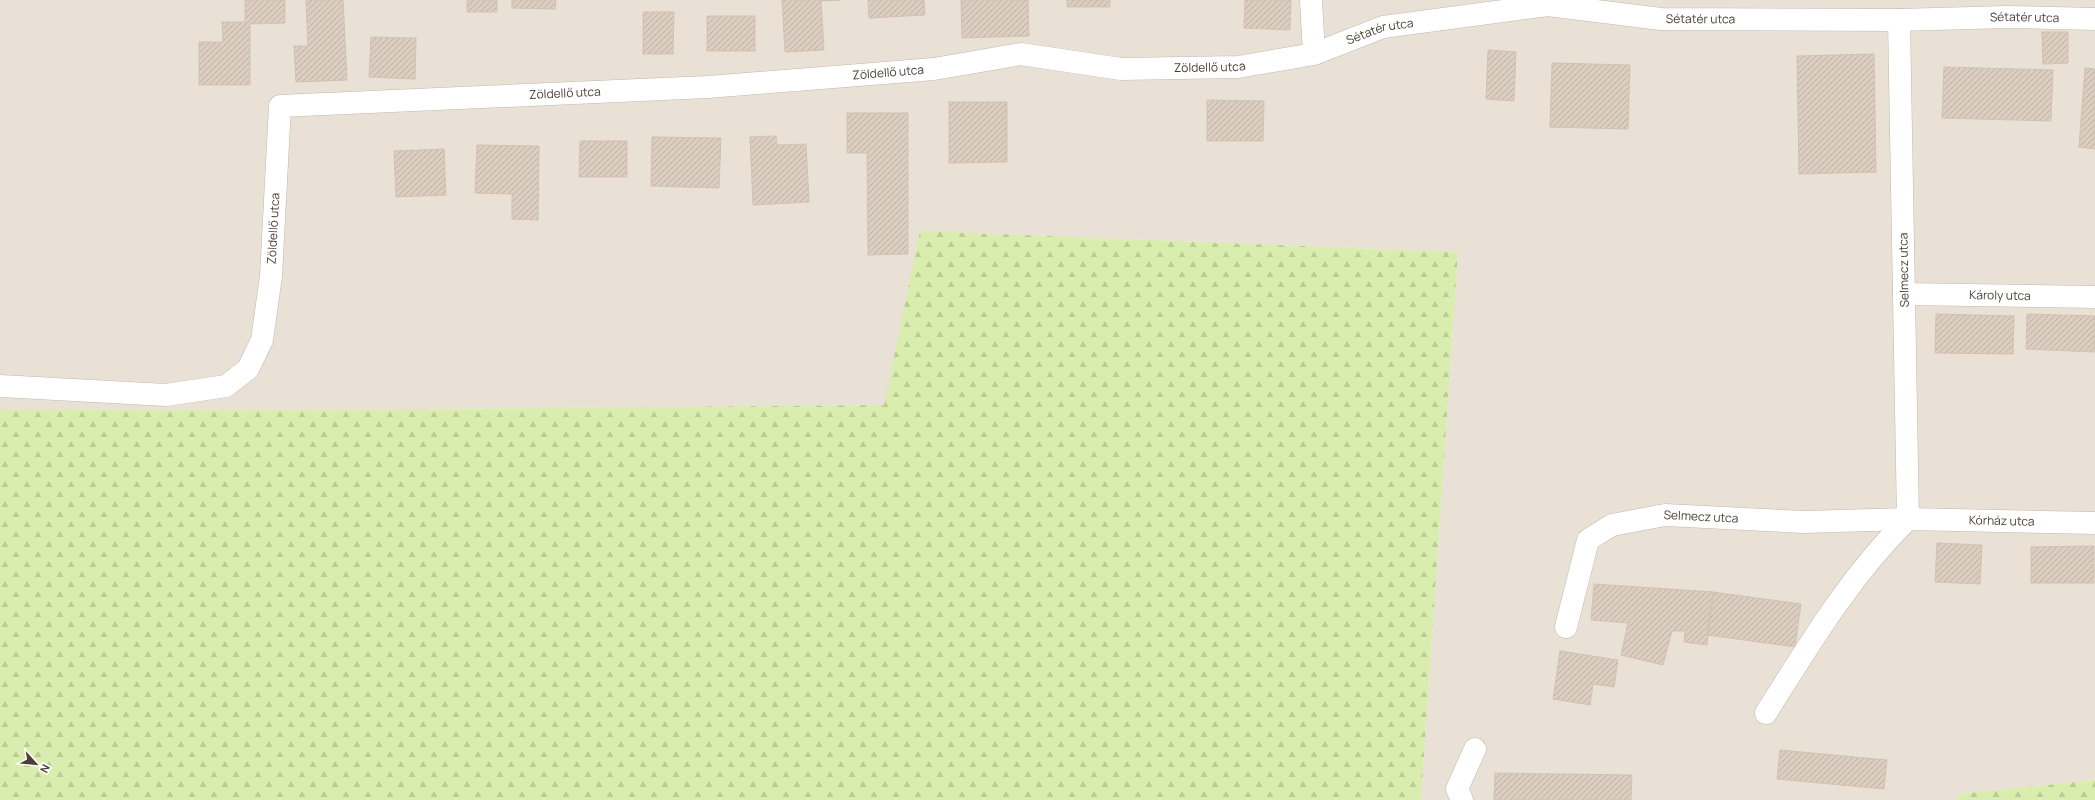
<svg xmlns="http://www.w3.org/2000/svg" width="2095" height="800" viewBox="0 0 2095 800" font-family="Manrope,sans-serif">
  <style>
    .residential { fill: #eae1d6 }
    .forest { fill: url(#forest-firs) }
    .building { fill: url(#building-hatch); stroke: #d4c1af }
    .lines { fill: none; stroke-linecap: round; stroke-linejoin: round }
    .minor-casing { stroke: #c2b7aa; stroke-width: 23 }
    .minor { stroke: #fff; stroke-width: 22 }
    .labels { text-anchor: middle; stroke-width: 3.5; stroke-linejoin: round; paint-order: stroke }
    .street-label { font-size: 12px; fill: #4a4036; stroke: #fff }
  </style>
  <defs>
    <pattern id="forest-firs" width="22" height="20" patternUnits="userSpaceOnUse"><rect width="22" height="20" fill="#d8edae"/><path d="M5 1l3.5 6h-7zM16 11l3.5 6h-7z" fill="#bbcc96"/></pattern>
    <pattern id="building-hatch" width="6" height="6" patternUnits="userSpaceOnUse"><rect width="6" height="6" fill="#dbcdc0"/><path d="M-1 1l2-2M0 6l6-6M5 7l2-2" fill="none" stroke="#bdb1a6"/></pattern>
  </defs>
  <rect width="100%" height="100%" fill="#f6f0e8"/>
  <path class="residential" d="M0 0H2095V780L1957 794V800H1421L1458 252 920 231 885 405 310 410 0 409Z"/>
  <path class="forest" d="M920 231 1458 252 1421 800H0V409L310 410 884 405Z
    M2095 780V800H1957V794Z"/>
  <path class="building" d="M245 0H285V23L250 24V85H199V42H223L222 22H245Z
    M306 0H343L347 80 296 82 294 46H308Z
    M467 0H497V12H467Z
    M512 0H556L555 9 512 8Z
    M782 0H841L821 1 824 50 785 52Z
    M868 0H924L925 15 869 18Z
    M961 0H1028L1029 36 962 38Z
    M1067 0H1110V7H1067Z
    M1245 0H1291L1290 30 1244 28Z
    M643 12H674L673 54H643Z
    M707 16H755V51H707Z
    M2042 32H2068V63L2043 64Z
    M371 37 416 38 415 79 369 77Z
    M1488 50 1516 52 1514 101 1486 99Z
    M1874 54 1876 172 1799 174 1797 56Z
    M1552 63 1630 65 1628 129 1550 127Z
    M1944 67 2053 70 2051 121 1942 118Z
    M2085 68 2095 69V149L2079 147Z
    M1207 100 1264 101 1263 141H1207Z
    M949 102H1007V162L949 163Z
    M847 113H908V254L868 255 867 153H847Z
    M776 136 777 145 806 144 809 202 753 205 750 137Z
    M652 137 721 138 719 188 651 186Z
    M580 141H627V177H579Z
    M477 145 539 146 538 220 512 219V194L475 193Z
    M444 149 446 195 396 197 394 151Z
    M1936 314 2014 316 2013 354 1935 353Z
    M2027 314 2095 316V352L2026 349Z
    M1937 543 1982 545 1980 584 1935 582Z
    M2094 546V583H2031V547Z
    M1594 584 1713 592 1707 645 1684 642 1685 631H1672L1663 665 1621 655 1628 623 1591 620Z
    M1713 592 1801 604 1795 647 1707 635Z
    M1560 651 1618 660 1614 687 1593 684 1590 705 1553 699Z
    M1780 750 1887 760 1884 789 1777 779Z
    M1495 773 1632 775 1631 800H1494Z"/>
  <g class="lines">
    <g class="minor-casing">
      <g id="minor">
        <path id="s1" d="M1314 54 1383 27 1548 5 1661 19 1899 20 2007 17 2095 19"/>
        <path id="s2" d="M1904 294 2095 297"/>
        <path id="s3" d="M0 386 166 395 226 386 248 369 262 340 271 276 280 106 708 87 934 69 1021 54 1121 69 1238 67 1314 54 1311 0"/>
        <path id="s4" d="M1566 627 1588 540 1612 525 1665 515 1804 522 1908 519 2095 523"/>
        <path d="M1766 713C1809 645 1850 576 1908 519L1899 20"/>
        <path d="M1462 800 1457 789 1475 749"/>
      </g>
    </g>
    <use href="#minor" class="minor"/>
  </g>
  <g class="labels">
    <g class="street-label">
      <text dy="4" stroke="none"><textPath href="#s1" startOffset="718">Sétatér utca</textPath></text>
      <text dy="4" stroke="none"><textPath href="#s1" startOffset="394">Sétatér utca</textPath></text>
      <text dy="4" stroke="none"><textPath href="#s1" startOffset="70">Sétatér utca</textPath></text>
      <text dy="4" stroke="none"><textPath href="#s3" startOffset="1455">Zöldellő utca</textPath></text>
      <text dy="4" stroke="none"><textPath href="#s3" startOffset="1131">Zöldellő utca</textPath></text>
      <text dy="4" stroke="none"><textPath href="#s3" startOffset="807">Zöldellő utca</textPath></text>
      <text dy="4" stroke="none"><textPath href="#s3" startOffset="399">Zöldellő utca</textPath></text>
      <text transform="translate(1904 270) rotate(-91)" y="4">Selmecz utca</text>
      <text dy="4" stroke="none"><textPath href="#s2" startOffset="96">Károly utca</textPath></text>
      <text dy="4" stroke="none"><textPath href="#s4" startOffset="208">Selmecz utca</textPath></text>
      <text dy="4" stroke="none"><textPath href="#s4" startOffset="509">Kórház utca</textPath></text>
    </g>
  </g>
  <g transform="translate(36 764) rotate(117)" stroke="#ffffff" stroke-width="3" paint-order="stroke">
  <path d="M0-3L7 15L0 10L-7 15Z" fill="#4a4036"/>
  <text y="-6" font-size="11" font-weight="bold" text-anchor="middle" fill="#4a4036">N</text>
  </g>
</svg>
